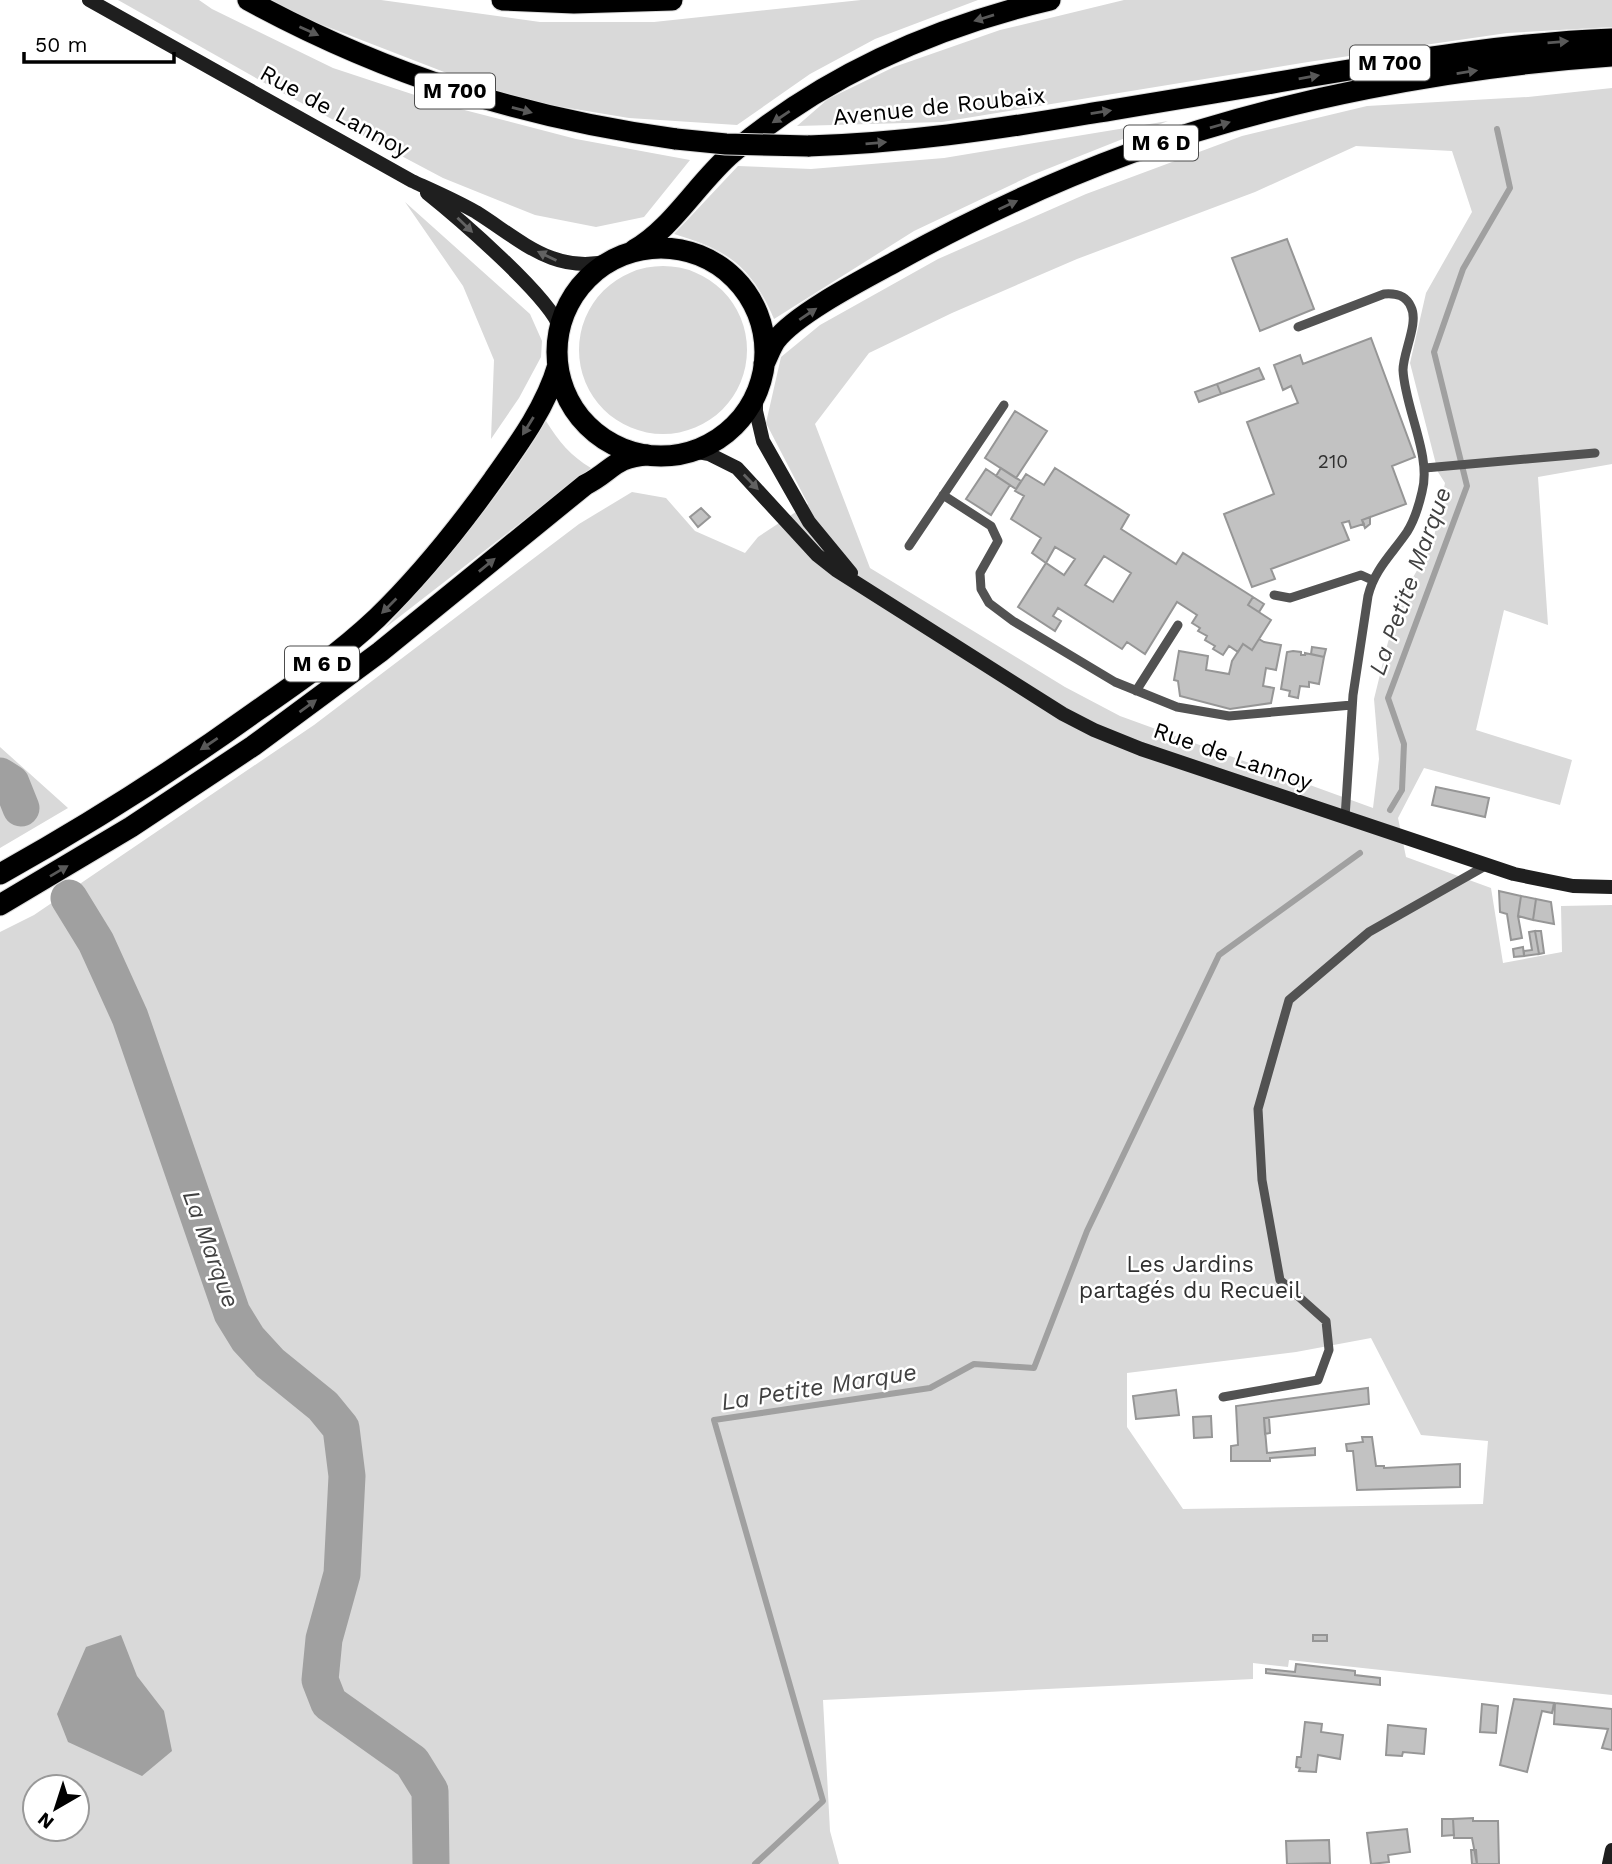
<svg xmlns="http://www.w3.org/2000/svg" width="1612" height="1864" viewBox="0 0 1612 1864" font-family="'Work Sans',sans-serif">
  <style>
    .green { fill: #d9d9d9; fill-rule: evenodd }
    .water { fill: #a0a0a0 }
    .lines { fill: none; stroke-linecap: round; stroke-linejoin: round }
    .stream { stroke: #a0a0a0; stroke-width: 6 }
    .river { stroke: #a0a0a0; stroke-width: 37 }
    .building { fill: #c2c2c2; stroke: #969696; stroke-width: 2; fill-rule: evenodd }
    .highway-casing { stroke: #dbdbdb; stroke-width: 23 }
    .lane { stroke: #525252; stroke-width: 9 }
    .secondary { stroke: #1f1f1f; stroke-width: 14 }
    .highway { stroke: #000; stroke-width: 21 }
    .highway-bridge-casing { stroke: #dbdbdb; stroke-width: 23; stroke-linecap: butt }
    .highway-bridge { stroke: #000; stroke-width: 21 }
    .oneway { fill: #595959 }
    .oneway2 { fill: #626262 }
    .labels { text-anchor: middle; stroke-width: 5; stroke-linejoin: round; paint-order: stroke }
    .number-label { font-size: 19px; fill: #303030 }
    .shield { fill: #fff; stroke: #4c4c4c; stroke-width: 2 }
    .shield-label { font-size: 21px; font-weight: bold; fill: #000 }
    .street-label { font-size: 23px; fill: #000; stroke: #fff }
    .park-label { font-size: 23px; fill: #303030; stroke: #fff }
    .water-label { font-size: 24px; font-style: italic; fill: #414141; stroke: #fff }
  </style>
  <rect width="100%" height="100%" fill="#fff"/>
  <path class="green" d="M118 0H199L212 9 333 68 445 105 576 139 690 160 644 217 596 227 535 215 443 178 277 90Z
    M272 0H381L540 22H654L861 0H978L875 39 810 74 737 125 629 118 514 99 302 17Z
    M1124 0H1612V27L1507 33 1308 62 942 122 797 126 828 99 894 67 1000 30Z
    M1612 88V464L1538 477 1548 625 1504 610 1476 730 1572 760 1560 805 1424 768 1398 818 1406 857 1491 888 1503 963 1562 952 1561 906 1612 905V1695L1289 1660 1288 1667 1253 1663V1679L823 1700 830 1831 839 1864H0V932L34 915 314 725 579 524 632 492 666 498 695 531 745 553 758 537 808 504 766 423 781 357 820 325 938 259 1086 194 1242 136 1367 106 1528 97ZM1356 146 1452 151 1472 212 1426 293 1410 363 1438 472 1445 483 1433 542 1411 581 1388 642 1374 699 1379 759 1373 808 1120 716 1065 687 870 568 815 424 869 353 952 313 1077 259 1255 192ZM1371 1338 1421 1435 1488 1441 1483 1504 1183 1509 1127 1427V1373L1296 1352ZM35 1787H77V1829H35Z
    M1168 121 1032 175 914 231 774 319C751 266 728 250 674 234L738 166 811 169 944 158Z
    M405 202 530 314 542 341 541 357 519 398 491 439 494 360 463 286Z
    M579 350a84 84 0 1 1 168 0a84 84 0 1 1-168 0Z
    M546 421C559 442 571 456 591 468L385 628C443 562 501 497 546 421Z
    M0 747 68 808 0 848Z"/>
  <path class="water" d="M121 1635 137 1676 164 1711 172 1751 142 1776 68 1742 57 1714 86 1647Z"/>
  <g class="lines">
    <path class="stream" d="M1390 810 1402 790 1404 744 1388 698 1467 486 1434 352 1463 269 1510 188 1497 129
      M755 1864 823 1801 714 1420 930 1388 974 1364 1034 1368 1087 1231 1219 955 1360 853"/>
    <path class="river" d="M0 776 11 783 21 808
      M69 898 96 942 130 1017 232 1313 248 1339 270 1363 323 1406 341 1428 347 1476 342 1574 324 1639 320 1680 329 1703 412 1762 430 1791 431 1864"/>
  </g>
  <path class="building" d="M1287 239 1314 309 1260 331 1232 258Z
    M1371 338 1415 457 1392 466 1406 504 1362 520 1364 524 1351 528 1349 521 1342 523 1349 540 1271 569 1275 579 1252 587 1224 514 1274 494 1247 422 1298 403 1291 386 1283 390 1274 365 1300 355 1303 364Z
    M1259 368 1264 379 1221 394 1217 384Z
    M1217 384 1221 394 1199 402 1195 392Z
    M1015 411 1047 431 1016 478 985 458Z
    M1001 468 1021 481 1016 489 996 476Z
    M1055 468 1129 515 1121 529 1176 564 1183 553 1253 597 1248 605 1271 620 1252 650 1243 644 1238 652 1229 646 1223 655 1213 649 1215 646 1205 640 1207 636 1198 631 1200 628 1192 623 1197 615 1177 602 1145 654 1127 642 1122 649 1058 608 1053 616 1061 621 1055 631 1018 607 1046 563 1064 575 1075 559 1055 547 1046 563 1032 553 1041 538 1011 519 1024 496 1015 491 1026 474 1044 485ZM1104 556 1131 573 1113 602 1085 585Z
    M986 469 1010 485 991 515 966 499Z
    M701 508 710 517 698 527 690 517Z
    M1370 517V524L1365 528 1362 520Z
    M1253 597 1264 604 1259 612 1248 605Z
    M1259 639 1264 642 1281 645 1276 670 1266 668 1263 686 1274 688 1271 703 1230 709 1180 696 1178 681 1174 680 1179 651 1208 656 1206 670 1229 674 1232 661 1243 644 1252 650Z
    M1312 647 1326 649 1324 657 1311 654Z
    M1293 651 1301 652V655H1305V653L1324 657 1319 684 1309 682V687L1300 686 1298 698 1289 696 1290 691 1281 689 1287 652Z
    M1436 787 1489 798 1485 817 1432 805Z
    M1499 891 1521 896 1518 916 1522 938 1511 940 1507 914 1500 912Z
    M1521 896 1536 899 1533 920 1518 916Z
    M1536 899 1551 902 1554 924 1533 920Z
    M1535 931H1541L1544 953 1539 954Z
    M1535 931 1539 954 1524 956V951L1532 950 1529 932Z
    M1523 947 1524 956 1514 957 1513 949Z
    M1368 1388 1369 1404 1264 1418 1267 1453 1315 1448V1455L1270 1458V1461H1231V1446L1238 1445 1236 1406Z
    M1176 1390 1179 1415 1136 1419 1133 1396Z
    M1211 1416 1212 1437 1194 1438 1193 1417Z
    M1264 1418H1269L1270 1433 1265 1434Z
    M1362 1437H1372L1376 1466H1384V1468L1460 1464V1487L1357 1490 1353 1451H1347L1346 1444 1363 1442Z
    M1313 1635H1327V1641H1313Z
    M1296 1664 1355 1671V1675L1380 1678V1685L1266 1673V1669L1295 1672Z
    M1514 1699 1554 1703 1552 1713 1542 1711 1527 1772 1500 1765Z
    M1555 1703 1612 1709V1750L1602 1748 1608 1729 1554 1724Z
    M1482 1704 1498 1706 1496 1733 1480 1732Z
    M1305 1722 1322 1724 1321 1732 1343 1735 1340 1759 1318 1755 1316 1772 1299 1771 1300 1768 1296 1767 1297 1757H1301Z
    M1388 1725 1426 1729 1424 1754 1403 1752 1402 1756 1386 1755Z
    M1473 1818V1821H1498L1499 1864H1477L1472 1838H1454L1453 1819Z
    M1442 1819H1453L1454 1835 1442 1836Z
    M1407 1829 1410 1852 1388 1855 1389 1862 1371 1864 1367 1833Z
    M1329 1840 1330 1863 1287 1864 1286 1841Z
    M1471 1850H1476L1477 1864H1472Z"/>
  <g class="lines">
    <g class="highway-casing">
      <path id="highway" d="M248 0C386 75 522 118 676 139
        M502 0 574 3 672 0
        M808 146C902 143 994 130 1087 114 1160 102 1234 90 1307 77 1408 60 1509 43 1612 39
        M557 352a104 104 0 1 1 208 0a104 104 0 1 1-208 0Z
        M634 250C671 230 699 181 732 153 824 76 934 27 1050 0
        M764 364C768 356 771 347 776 340 797 313 864 279 895 262 971 220 1049 183 1131 153 1282 99 1452 67 1612 56
        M0 874C88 825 173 771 255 712 297 683 340 653 377 618 420 576 458 529 493 480 518 445 546 407 558 365
        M0 905 131 827 253 746 380 652 585 485C613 471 613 457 648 455"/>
    </g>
    <path class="lane" d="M1298 327 1384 294C1396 293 1406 295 1411 307 1419 323 1403 352 1403 370 1405 409 1432 456 1422 492 1419 505 1414 521 1407 532 1392 554 1374 570 1368 596L1353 695 1345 818
      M1425 468 1595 453
      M943 495 991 526 998 541 980 573 981 589 989 603 1013 621 1115 682 1177 707 1229 716 1352 705
      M909 546 1004 405
      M1274 595 1290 598 1361 575 1372 580
      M1136 691 1178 625
      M1223 1397 1318 1380 1329 1350 1326 1321 1280 1280 1262 1180 1258 1109 1289 1000 1369 932 1487 865"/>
    <path class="secondary" d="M89 0 412 181C434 191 455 200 476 212 522 241 555 276 613 260
      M427 193C457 217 549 296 560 328
      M756 392V411L763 441 809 522 851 573
      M692 451 709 454 737 468 817 555 836 570 1063 714 1094 730 1141 749 1514 874 1573 886 1612 887
      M1609 1864 1612 1850"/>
    <use href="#highway" class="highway"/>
    <g class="highway-bridge-casing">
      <path id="highway-bridge" d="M676 139 726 144 808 146"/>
    </g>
    <use href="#highway-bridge" class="highway-bridge"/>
  </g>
  <defs><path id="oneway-solid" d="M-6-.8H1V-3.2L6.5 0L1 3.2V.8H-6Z" transform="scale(1.75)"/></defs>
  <g class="oneway">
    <use href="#oneway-solid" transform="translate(984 18) rotate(163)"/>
    <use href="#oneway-solid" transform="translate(309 31) rotate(24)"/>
    <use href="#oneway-solid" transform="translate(1558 42) rotate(-5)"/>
    <use href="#oneway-solid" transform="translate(1467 72) rotate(-9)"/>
    <use href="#oneway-solid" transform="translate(1309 77) rotate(-10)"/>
    <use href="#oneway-solid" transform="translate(522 110) rotate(15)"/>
    <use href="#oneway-solid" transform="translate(1101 112) rotate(-9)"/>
    <use href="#oneway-solid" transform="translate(781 117) rotate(146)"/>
    <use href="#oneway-solid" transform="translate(1220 125) rotate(-16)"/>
    <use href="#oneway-solid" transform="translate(876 143) rotate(-5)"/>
    <use href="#oneway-solid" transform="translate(1008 205) rotate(-25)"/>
    <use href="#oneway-solid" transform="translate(808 314) rotate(-34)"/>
    <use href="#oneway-solid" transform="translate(528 426) rotate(122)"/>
    <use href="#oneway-solid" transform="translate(487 565) rotate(-39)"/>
    <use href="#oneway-solid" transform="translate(389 606) rotate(135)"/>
    <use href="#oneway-solid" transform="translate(308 706) rotate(-36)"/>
    <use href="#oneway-solid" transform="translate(209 744) rotate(146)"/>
    <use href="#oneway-solid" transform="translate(59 871) rotate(-31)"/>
  </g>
  <g class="oneway2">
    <use href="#oneway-solid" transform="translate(465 225) rotate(44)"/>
    <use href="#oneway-solid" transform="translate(547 256) rotate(-154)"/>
    <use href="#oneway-solid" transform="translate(751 482) rotate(46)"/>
  </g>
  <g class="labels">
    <g class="number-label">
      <text x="1333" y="468">210</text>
    </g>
    <g class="shield">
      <rect x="1350" y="45.5" width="80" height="35" rx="5"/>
      <rect x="415" y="73.5" width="80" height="35" rx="5"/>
      <rect x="1124" y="125.5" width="74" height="35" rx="5"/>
      <rect x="285" y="646.5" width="74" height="35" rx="5"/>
    </g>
    <g class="shield-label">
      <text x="1390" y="70">M 700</text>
      <text x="455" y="98">M 700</text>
      <text x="1161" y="150">M 6 D</text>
      <text x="322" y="671">M 6 D</text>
    </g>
    <g class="street-label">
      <text transform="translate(939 106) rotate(-6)" y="8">Avenue de Roubaix</text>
      <text transform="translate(335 111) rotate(29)" y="8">Rue de Lannoy</text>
      <text transform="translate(1233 756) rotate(19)" y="8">Rue de Lannoy</text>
    </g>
    <g class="park-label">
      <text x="1190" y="1272">Les Jardins<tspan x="1190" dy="26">partagés du Recueil</tspan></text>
    </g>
    <g class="water-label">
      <text transform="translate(1410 581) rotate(-70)" y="8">La Petite Marque</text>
      <text transform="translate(211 1249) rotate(70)" y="8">La Marque</text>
      <text transform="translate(819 1387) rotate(-9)" y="8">La Petite Marque</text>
    </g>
  </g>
  <g transform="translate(56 1808) rotate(219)"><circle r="33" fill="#ffffff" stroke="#999999" stroke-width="2"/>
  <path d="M0-5L12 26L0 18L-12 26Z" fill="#000000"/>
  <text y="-10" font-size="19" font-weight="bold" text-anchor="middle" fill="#000000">N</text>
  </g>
  <path d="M24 52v10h150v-10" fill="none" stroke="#000000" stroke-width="3.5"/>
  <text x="35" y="52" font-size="21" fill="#000000" stroke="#ffffff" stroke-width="5" paint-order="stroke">50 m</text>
</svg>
